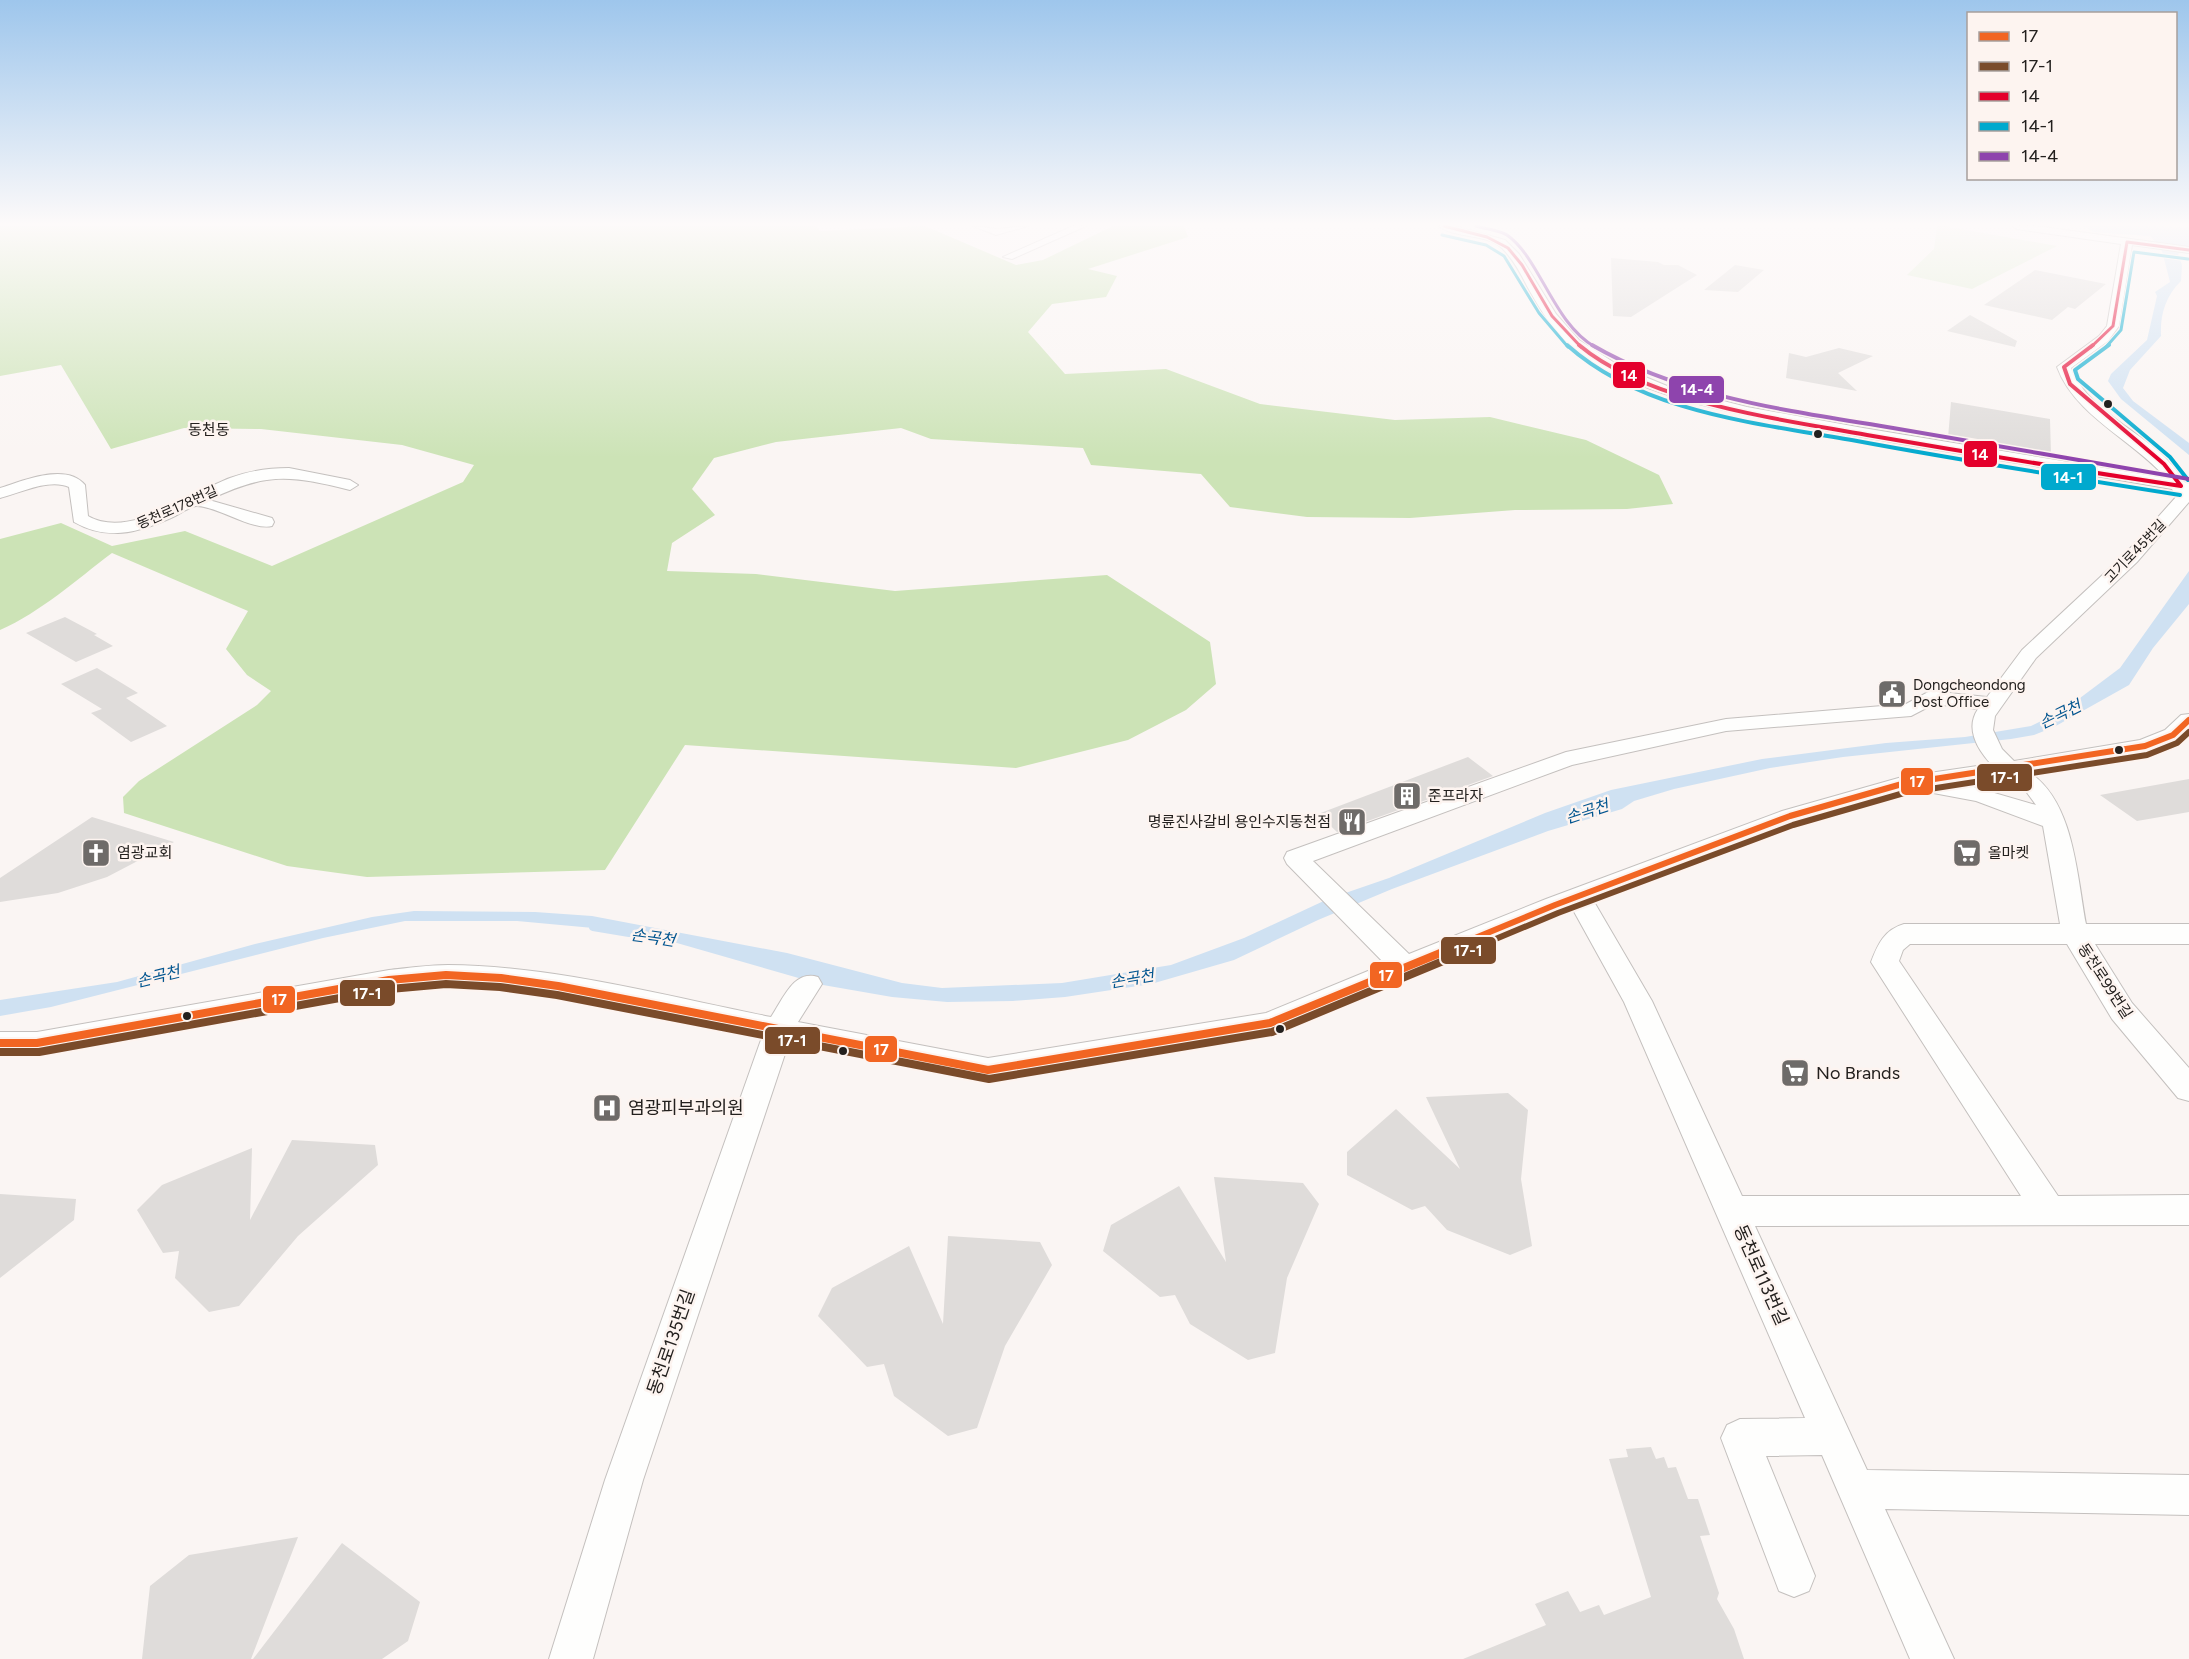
<svg xmlns="http://www.w3.org/2000/svg" width="2189" height="1659" viewBox="0 0 2189 1659" font-family="Figtree,'Noto Sans KR',sans-serif">
  <style>
    .green { fill: #ddebcf }
    .forest { fill: #cce3b6 }
    .water { fill: #cfe1f2 }
    .lines { fill: none; stroke-linecap: round; stroke-linejoin: round }
    .stream { stroke: #cfe1f2; stroke-width: 8 }
    .river { fill: #cfe1f2; fill-rule: evenodd }
    .building { fill: #dfdcda }
    .minor-casing { stroke: #c4c0be; stroke-width: 2 }
    .minor { fill: #fefefd; fill-rule: evenodd }
    .bus-1-far1-casing { stroke: #fdf4f0; stroke-width: 10 }
    .bus-1-casing { stroke: #fdf4f0; stroke-width: 12 }
    .bus-2-far1-casing { stroke: #fdf4f0; stroke-width: 10 }
    .bus-2-casing { stroke: #fdf4f0; stroke-width: 12 }
    .bus-3-far1-casing { stroke: #fdf4f0; stroke-width: 5 }
    .bus-3-casing { stroke: #fdf4f0; stroke-width: 7 }
    .bus-4-far1-casing { stroke: #fdf4f0; stroke-width: 5 }
    .bus-4-casing { stroke: #fdf4f0; stroke-width: 7 }
    .bus-5-far1-casing { stroke: #fdf4f0; stroke-width: 5 }
    .bus-5-casing { stroke: #fdf4f0; stroke-width: 7 }
    .bus-1-far1 { stroke: #f26522; stroke-width: 6 }
    .bus-1 { stroke: #f26522; stroke-width: 8 }
    .bus-2-far1 { stroke: #7a4b2a; stroke-width: 6 }
    .bus-2 { stroke: #7a4b2a; stroke-width: 8 }
    .bus-3-far1 { stroke: #e4002b; stroke-width: 3 }
    .bus-3 { stroke: #e4002b; stroke-width: 4 }
    .bus-4-far1 { stroke: #00a9ce; stroke-width: 3 }
    .bus-4 { stroke: #00a9ce; stroke-width: 4 }
    .bus-5-far1 { stroke: #8e44ad; stroke-width: 3 }
    .bus-5 { stroke: #8e44ad; stroke-width: 4 }
    .bus-dot { fill: #23201e; stroke: #fdf4f0; stroke-width: 2 }
    .labels { text-anchor: middle; stroke-width: 5; stroke-linejoin: round; paint-order: stroke }
    .far-street-label { font-size: 14px; fill: #23201e; stroke: #fdf4f0 }
    .far-quarter-label { font-size: 15px; fill: #23201e; stroke: #fdf4f0 }
    .poi-label { font-size: 15px; fill: #23201e; stroke: #fdf4f0; text-anchor: start }
    .street-label { font-size: 15px; fill: #23201e; stroke: #fdf4f0 }
    .water-label { font-size: 16px; font-style: italic; fill: #035690; stroke: #fdf4f0 }
    .near-poi-label { font-size: 18px; fill: #23201e; stroke: #fdf4f0; text-anchor: start }
    .near-street-label { font-size: 18px; fill: #23201e; stroke: #fdf4f0 }
    .line-badge { stroke: #fdf4f0; stroke-width: 2 }
    .badge-label { font-size: 16px; text-anchor: middle; font-weight: bold; fill: #fff }
  </style>
  <rect width="100%" height="100%" fill="#faf5f3"/>
  <path class="green" d="M1937 226H1944L2057 246 1972 289 1907 275 1934 249Z"/>
  <path class="forest" d="M0 226H816L820 231 925 226 1016 265 1043 260 1113 226H1184L1188 237 1088 269 1117 276 1106 297 1052 304 1028 332 1065 374 1166 369 1260 404 1395 420 1490 417 1586 440 1659 475 1673 504 1627 509 1515 510 1410 518 1307 517 1230 507 1201 474 1091 465 1083 448 931 439 901 428 776 442 714 458 692 489 715 515 672 543 667 571 756 574 895 591 1107 575 1210 642 1216 684 1186 710 1128 740 1016 768 685 745 605 870 367 877 287 866 124 813 123 797 139 781 257 705 271 691 247 675 226 649 248 611 112 553C76 580 41 612 0 630V539L61 523 112 546 185 531 272 566 463 482 474 465 402 445 261 429 184 428 111 449 61 365 0 376Z"/>
  <path class="water" d="M2148 228 2189 230V246L2178 254 2182 265 2181 281C2165 297 2160 315 2161 336L2130 370 2123 388 2133 401 2189 443V455L2121 399 2108 381 2111 374 2147 340 2157 296 2155 292 2170 282 2162 251 2148 233Z
    M2189 571V604L2153 648 2129 685 2054 727 2034 735 2011 739 1843 757 1770 768 1674 789 1634 801 1622 809 1548 831 1392 889 1318 920 1234 960 1151 984 1065 997 1013 1001 947 1002 892 997 823 985 670 941 615 930 517 921H405L323 938 51 1007 0 1016V1000L117 982 255 944 372 917 414 911 535 912 592 916 787 953 902 983 942 988 1062 983 1171 965 1244 938 1328 899 1389 878 1545 813 1611 790 1762 759 1886 743 1965 737 2031 726 2064 710 2120 668Z"/>
  <g class="lines">
    <path class="stream" d="M593 927 629 933"/>
    <path class="river" d="M2083 226 2189 227V239L2093 232Z"/>
  </g>
  <path class="building" d="M1611 258 1658 262 1664 265H1678L1697 275 1631 317 1613 316Z
    M1735 265 1764 270 1738 292 1704 290Z
    M2035 270 2106 284 2075 309 2068 307 2052 320 1984 305Z
    M1970 315 2017 341 2015 347 1947 331Z
    M1839 348 1873 356 1838 373 1857 391 1786 378 1789 353 1806 357Z
    M1951 402 2050 419 2051 456 1948 438Z
    M65 617 97 634 94 635 113 646 76 662 26 633Z
    M97 668 138 693 126 698 167 726 131 742 91 713 102 709 61 684Z
    M1468 757 1493 776 1337 832 1318 814Z
    M2189 779V812L2137 821 2100 795Z
    M92 817 174 842 107 877 58 893 0 902V878Z
    M1508 1093 1528 1110 1521 1179 1532 1246 1510 1255 1447 1230 1425 1206 1412 1210 1347 1175V1152L1396 1109 1460 1169 1426 1097Z
    M292 1140 375 1145 378 1165 298 1236 239 1306 209 1312 175 1278 179 1251 163 1253 137 1210 162 1185 252 1148 250 1220Z
    M1214 1177 1303 1183 1319 1204 1287 1278 1275 1353 1248 1360 1190 1324 1175 1295 1160 1297 1103 1251 1111 1225 1179 1186 1226 1262Z
    M0 1194 76 1199 74 1220 0 1278Z
    M948 1236 1040 1242 1052 1265 1005 1346 977 1428 948 1436 894 1396 884 1364 867 1367 818 1316 832 1288 909 1246 943 1324Z
    M1651 1447 1656 1459 1664 1457 1668 1468 1676 1467 1688 1499H1698L1710 1535 1700 1536 1719 1593 1717 1599 1734 1629 1744 1659H1463L1546 1625 1535 1604 1568 1591 1580 1612 1599 1605 1604 1615 1651 1597 1609 1459 1628 1457 1626 1449Z
    M298 1537 251 1659H142L150 1586 189 1555Z
    M342 1543 420 1602 408 1641 382 1659H253Z"/>
  <g class="lines">
    <g class="minor-casing">
      <path id="minor" d="M973 226 997 229 1028 226 996 235Z
        M1073 226H1086L1012 259 1003 257Z
        M1439 226H1454L1505 240 1519 254 1556 314 1579 340 1621 367 1672 388 1747 407 1863 428 2166 478C2133 440 2075 416 2057 367L2099 336 2107 326 2121 244 2017 229 2012 226H2036L2189 247V253L2132 245 2119 326 2108 341 2071 368C2091 419 2158 434 2184 482L2189 483V502L2137 562 2036 658 1995 716 1993 730 2002 749 2014 761 2140 740 2165 730 2181 715 2189 714V732C2161 759 2070 767 2030 773 2074 802 2077 876 2086 924H2189V944H2095L2132 1003 2189 1068V1101L2178 1098 2112 1019 2067 944H1910L1903 950 1899 961 2058 1196 2189 1195V1225L1755 1226 1867 1470 2189 1475V1515L1885 1509 1954 1659H1910L1822 1455 1766 1456 1815 1576 1809 1591 1794 1597 1779 1591 1721 1438 1727 1425 1740 1419 1805 1418 1624 1002 1572 908 1270 1034 988 1082 789 1042 643 1480 593 1659H549L605 1480 762 1037C659 1016 554 988 449 985 429 985 409 989 389 990L37 1054H0V1032H37L389 970C408 968 429 965 448 965 556 966 665 996 771 1017 783 999 794 969 818 977L822 984 798 1022 988 1058 1266 1013 1385 964 1287 864 1284 858 1287 852 1566 752 1726 719 1906 704 1930 691 1987 697 2022 650 2125 554 2176 497 2172 489C2054 468 1936 451 1819 429 1741 414 1660 402 1590 361 1561 344 1543 315 1527 286 1520 272 1513 259 1502 248 1486 233 1455 239 1439 226ZM1934 704 1978 709C1965 728 1977 749 1991 764L1902 777 1782 811 1546 899 1409 954 1313 861 1572 765 1726 731 1911 716ZM2005 776 2025 790 2036 805 1960 783ZM1925 788 1928 792 1976 801 2043 826 2060 924H1904C1884 930 1878 944 1871 962L2021 1196H1742L1652 1001 1593 900 1798 821 1904 791Z
        M289 468 350 480 358 485 350 490C290 475 266 472 209 500L272 518 274 522 272 526C252 531 215 505 196 506 189 507 178 515 171 518 137 533 107 541 74 522L69 487C49 478 20 493 0 498V488C23 481 66 462 85 485L88 516C130 540 190 493 230 478 249 471 268 468 289 468Z"/>
    </g>
    <use href="#minor" class="minor"/>
    <g class="bus-1-far1-casing">
      <path id="bus-1-far1" d="M1463 943 1555 905 1790 816 1902 784 2145 746 2173 735 2189 720"/>
    </g>
    <g class="bus-1-casing">
      <path id="bus-1" d="M0 1043H37L389 980 446 975 501 978 558 986 988 1070 1270 1023 1467 942"/>
    </g>
    <g class="bus-2-far1-casing">
      <path id="bus-2-far1" d="M1486 943 1558 913 1793 825 1904 793 2147 755 2177 743 2189 732"/>
    </g>
    <g class="bus-2-casing">
      <path id="bus-2" d="M0 1052H39L390 989 446 984 500 987 557 995 989 1079 1272 1032 1489 942"/>
    </g>
    <g class="bus-3-far1-casing">
      <path id="bus-3-far1" d="M1444 226 1487 237 1508 248 1522 265 1552 316 1581 347
        M2091 347 2113 326 2127 242 2189 250"/>
    </g>
    <g class="bus-3-casing">
      <path id="bus-3" d="M1579 345C1648 403 1780 419 1867 435 1971 453 2076 470 2181 486
        M2093 345 2064 367 2070 384 2164 464 2181 486"/>
    </g>
    <g class="bus-4-far1-casing">
      <path id="bus-4-far1" d="M1442 235 1486 245 1504 256 1539 313 1568 347
        M2106 347 2121 330 2134 252 2188 259"/>
    </g>
    <g class="bus-4-casing">
      <path id="bus-4" d="M1567 345C1644 414 1759 423 1857 441 1964 461 2072 478 2180 495
        M2109 345 2075 370 2078 379 2170 457 2188 480"/>
    </g>
    <g class="bus-5-far1-casing">
      <path id="bus-5-far1" d="M1476 226C1485 229 1499 230 1507 235 1540 258 1553 323 1595 347"/>
    </g>
    <g class="bus-5-casing">
      <path id="bus-5" d="M1592 345C1683 398 1791 411 1893 428 1992 445 2090 462 2189 479"/>
    </g>
    <use href="#bus-1-far1" class="bus-1-far1"/>
    <use href="#bus-1" class="bus-1"/>
    <use href="#bus-2-far1" class="bus-2-far1"/>
    <use href="#bus-2" class="bus-2"/>
    <use href="#bus-3-far1" class="bus-3-far1"/>
    <use href="#bus-3" class="bus-3"/>
    <use href="#bus-4-far1" class="bus-4-far1"/>
    <use href="#bus-4" class="bus-4"/>
    <use href="#bus-5-far1" class="bus-5-far1"/>
    <use href="#bus-5" class="bus-5"/>
  </g>
  <linearGradient id="sky" x2="0" y2="1"><stop stop-color="#9ec6ec"/><stop offset="0.49" stop-color="#fdfafa"/><stop offset="1" stop-color="#fdfafa" stop-opacity="0"/></linearGradient>
  <rect width="2189" height="458" fill="url(#sky)"/>
  <defs>
    <g id="civic-square" transform="scale(1.5)"><rect x="-9" y="-9" width="18" height="18" rx="4" fill="#6e6b69" stroke="#fdf4f0"/><path d="M-.6-6.5H3V-4.5H.6V-3L4-1V1h2V6H-6V1h2V-1L-.6-3ZM-1.2 2.5V6h2.4V2.5Z" fill="#fff"/></g>
    <g id="building-square" transform="scale(1.5)"><rect x="-9" y="-9" width="18" height="18" rx="4" fill="#6e6b69" stroke="#fdf4f0"/><path d="M-4-6H4V6H1V3H-1V6H-4ZM-2.5-4.3h1.7v1.8h-1.7ZM.8-4.3h1.7v1.8H.8ZM-2.5-1h1.7V.8h-1.7ZM.8-1h1.7V.8H.8Z" fill="#fff"/></g>
    <g id="restaurant-square" transform="scale(1.5)"><rect x="-9" y="-9" width="18" height="18" rx="4" fill="#6e6b69" stroke="#fdf4f0"/><path d="M-5-6h1v4h1v-4h1v4h1v-4h1v5L-1.5 .5V6h-2V.5L-5-1ZM5-6V6H3V1.5H1.5Q1.5-4 5-6Z" fill="#fff"/></g>
    <g id="church-square" transform="scale(1.5)"><rect x="-9" y="-9" width="18" height="18" rx="4" fill="#6e6b69" stroke="#fdf4f0"/><path d="M-1.2-6h2.4v3.5h3.3v2.4h-3.3V6h-2.4V-.1h-3.3v-2.4h3.3Z" fill="#fff"/></g>
    <g id="supermarket-square" transform="scale(1.5)"><rect x="-9" y="-9" width="18" height="18" rx="4" fill="#6e6b69" stroke="#fdf4f0"/><path d="M-6-5.5h2.5l.6 2H6L4.5 2H-2.5L-4.4-4H-6ZM-1.5 3.2a1.3 1.3 0 1 0 .1 0ZM3 3.2a1.3 1.3 0 1 0 .1 0Z" fill="#fff"/></g>
    <g id="hospital-square" transform="scale(1.5)"><rect x="-9" y="-9" width="18" height="18" rx="4" fill="#6e6b69" stroke="#fdf4f0"/><path d="M-5-5h3v3.5h4V-5h3V5h-3V1.5h-4V5h-3Z" fill="#fff"/></g>
  </defs>
  <g fill-rule="evenodd">
    <use href="#civic-square" x="1892" y="694"/>
    <use href="#building-square" x="1407" y="796"/>
    <use href="#restaurant-square" x="1352" y="822"/>
    <use href="#church-square" x="96" y="853"/>
    <use href="#supermarket-square" x="1967" y="853"/>
    <use href="#supermarket-square" x="1795" y="1073"/>
    <use href="#hospital-square" x="607" y="1108"/>
  </g>
  <g class="bus-dot">
    <circle cx="2108" cy="404" r="5"/>
    <circle cx="1818" cy="434" r="5"/>
    <circle cx="2119" cy="750" r="5"/>
    <circle cx="187" cy="1016" r="5"/>
    <circle cx="1280" cy="1029" r="5"/>
    <circle cx="843" cy="1051" r="5"/>
  </g>
  <g class="labels">
    <g class="far-street-label">
      <text transform="translate(177 507) rotate(-24)" y="5">동천로178번길</text>
      <text transform="translate(2135 551) rotate(-46)" y="5">고기로45번길</text>
    </g>
    <g class="far-quarter-label">
      <text x="209" y="435">동천동</text>
    </g>
    <g class="poi-label">
      <text x="1913" y="690">Dongcheondong<tspan x="1913" dy="17">Post Office</tspan></text>
      <text x="1428" y="801">준프라자</text>
      <text x="1331" y="827" text-anchor="end">명륜진사갈비 용인수지동천점</text>
      <text x="117" y="858">염광교회</text>
      <text x="1988" y="858">올마켓</text>
    </g>
    <g class="street-label">
      <text transform="translate(2105 981) rotate(57)" y="5">동천로99번길</text>
    </g>
    <g class="water-label">
      <text transform="translate(2060 714) rotate(-26)" y="6">손곡천</text>
      <text transform="translate(1587 811) rotate(-18)" y="6">손곡천</text>
      <text transform="translate(653 937) rotate(8)" y="6">손곡천</text>
      <text transform="translate(158 976) rotate(-14)" y="6">손곡천</text>
      <text transform="translate(1132 978) rotate(-10)" y="6">손곡천</text>
    </g>
    <g class="near-poi-label">
      <text x="1816" y="1079">No Brands</text>
      <text x="628" y="1114">염광피부과의원</text>
    </g>
    <g class="near-street-label">
      <text transform="translate(1761 1275) rotate(66)" y="6">동천로113번길</text>
      <text transform="translate(671 1342) rotate(-71)" y="6">동천로135번길</text>
    </g>
  </g>
  <g class="line-badge">
    <rect x="1612" y="361" width="34" height="28" rx="6" fill="#e4002b"/>
    <rect x="1668" y="375" width="57" height="29" rx="6" fill="#8e44ad"/>
    <rect x="1963" y="440" width="35" height="28" rx="6" fill="#e4002b"/>
    <rect x="2040" y="463" width="57" height="28" rx="6" fill="#00a9ce"/>
    <rect x="1976" y="763" width="57" height="29" rx="6" fill="#7a4b2a"/>
    <rect x="1900" y="767" width="34" height="29" rx="6" fill="#f26522"/>
    <rect x="1440" y="936" width="57" height="29" rx="6" fill="#7a4b2a"/>
    <rect x="1369" y="961" width="34" height="28" rx="6" fill="#f26522"/>
    <rect x="339" y="979" width="57" height="28" rx="6" fill="#7a4b2a"/>
    <rect x="262" y="985" width="34" height="29" rx="6" fill="#f26522"/>
    <rect x="764" y="1026" width="57" height="29" rx="6" fill="#7a4b2a"/>
    <rect x="864" y="1035" width="34" height="28" rx="6" fill="#f26522"/>
  </g>
  <g class="badge-label">
    <text x="1629" y="381">14</text>
    <text x="1697" y="395">14-4</text>
    <text x="1980" y="460">14</text>
    <text x="2068" y="483">14-1</text>
    <text x="2005" y="783">17-1</text>
    <text x="1917" y="787">17</text>
    <text x="1468" y="956">17-1</text>
    <text x="1386" y="981">17</text>
    <text x="367" y="999">17-1</text>
    <text x="279" y="1005">17</text>
    <text x="792" y="1046">17-1</text>
    <text x="881" y="1055">17</text>
  </g>
  <rect x="1967" y="12" width="210" height="168" fill="#fdf4f0" stroke="#a69f9c" stroke-width="1.5"/>
  <rect x="1979" y="32" width="30" height="9" fill="#f26522" stroke="#a69f9c" stroke-width="1.5"/>
  <text x="2021" y="42" font-size="18" fill="#23201e">17</text>
  <rect x="1979" y="62" width="30" height="9" fill="#7a4b2a" stroke="#a69f9c" stroke-width="1.5"/>
  <text x="2021" y="72" font-size="18" fill="#23201e">17-1</text>
  <rect x="1979" y="92" width="30" height="9" fill="#e4002b" stroke="#a69f9c" stroke-width="1.5"/>
  <text x="2021" y="102" font-size="18" fill="#23201e">14</text>
  <rect x="1979" y="122" width="30" height="9" fill="#00a9ce" stroke="#a69f9c" stroke-width="1.5"/>
  <text x="2021" y="132" font-size="18" fill="#23201e">14-1</text>
  <rect x="1979" y="152" width="30" height="9" fill="#8e44ad" stroke="#a69f9c" stroke-width="1.5"/>
  <text x="2021" y="162" font-size="18" fill="#23201e">14-4</text>
</svg>
